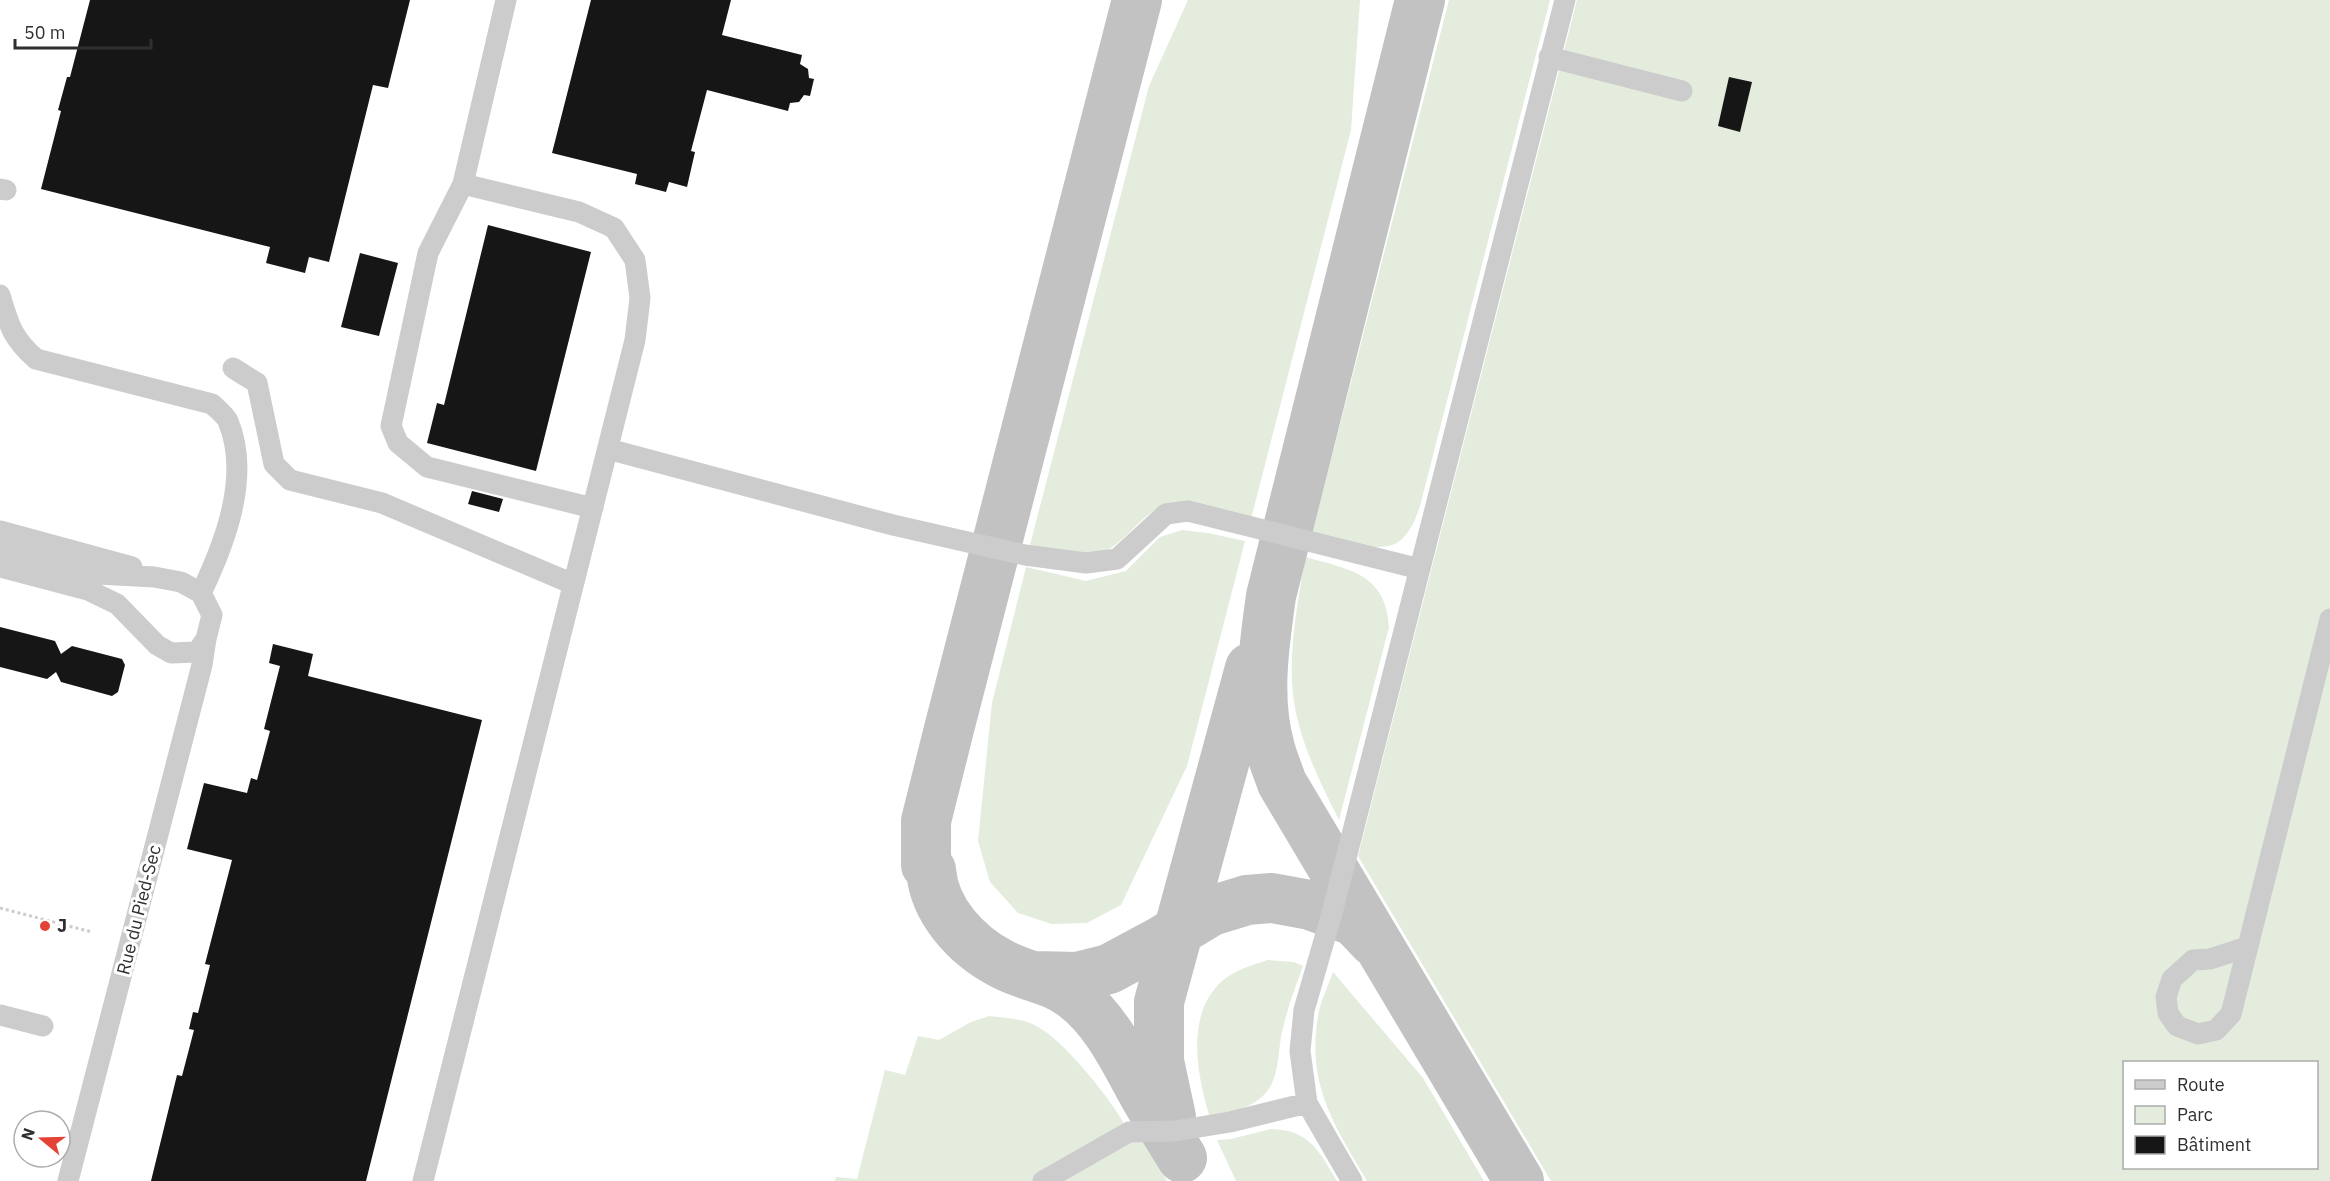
<svg xmlns="http://www.w3.org/2000/svg" width="2330" height="1181" viewBox="0 0 2330 1181" font-family="'IBM Plex Sans',sans-serif">
  <style>
    .green { fill: #e3ecdd; fill-rule: evenodd }
    .lines { fill: none; stroke-linecap: round; stroke-linejoin: round }
    .taxiway { stroke: #c2c2c2; stroke-width: 50 }
    .building { fill: #161616 }
    .path { stroke: #ccc; stroke-width: 3; stroke-dasharray: 3 3; stroke-linecap: butt }
    .minor { stroke: #ccc; stroke-width: 21 }
    .poi-dot { fill: #e34234; stroke: #fff; stroke-width: 2 }
    .labels { text-anchor: middle; stroke-width: 6; stroke-linejoin: round; paint-order: stroke }
    .street-label { font-size: 18px; fill: #2f2f2f; stroke: #fff }
    .poi-label { font-size: 18px; font-weight: bold; fill: #2f2f2f; stroke: #fff; text-anchor: start }
  </style>
  <rect width="100%" height="100%" fill="#fff"/>
  <path class="green" d="M1188 0H1360L1351 130 1251 519C1237 516 1179 502 1170 504 1139 511 1123 551 1094 554 1073 556 1051 549 1030 545L1149 86Z
    M1449 0H1550L1421 502C1417 516 1413 528 1402 539 1384 557 1334 540 1312 534Z
    M1577 0H2330V1181H1551L1358 856ZM2124 1062H2316V1168H2124Z
    M1182 530 1208 533 1245 541 1187 766 1121 905 1087 923 1052 924 1018 913 990 882 978 841 992 703 1026 567 1086 581 1126 571 1160 537Z
    M1305 557C1348 569 1386 573 1389 627L1339 820C1317 776 1294 731 1292 681 1290 640 1299 597 1305 557Z
    M1268 960 1294 962 1303 966C1296 986 1288 1006 1283 1028 1278 1046 1280 1070 1270 1087 1258 1107 1230 1114 1209 1115 1197 1073 1185 1015 1222 981 1235 970 1252 965 1268 960Z
    M1333 972 1423 1078 1484 1181H1367C1333 1123 1305 1082 1319 1011 1322 998 1329 984 1333 972Z
    M989 1016C1005 1018 1023 1018 1038 1027 1065 1041 1115 1104 1129 1132L1043 1181H835L836 1177 857 1179 885 1070 905 1075 918 1036 939 1040 971 1022Z
    M1271 1129C1310 1130 1319 1151 1337 1181H1236L1217 1140 1231 1139Z
    M1141 1136 1167 1181H1061Z"/>
  <g class="lines">
    <path class="taxiway" d="M1137 0 949 729 926 821V865L931 870C934 911 967 946 1002 964 1026 977 1050 978 1073 995 1106 1019 1125 1061 1144 1095 1156 1116 1169 1137 1182 1158
      M1420 0 1271 596C1264 646 1256 699 1270 748 1273 760 1278 771 1282 783L1519 1181
      M1035 976 1077 977 1109 969 1163 940 1211 911 1247 900 1272 898 1310 905 1354 921 1374 942
      M1171 1117 1159 1061V1002L1250 668"/>
  </g>
  <path class="building" d="M90 0H410L388 88 373 85 329 262 309 257 305 273 266 263 270 247 41 189 61 111 58 110 67 77H70Z
    M591 0H731L722 35 802 55 800 64 808 69 809 78 814 79 810 96 804 95 799 102 790 103 788 111 707 90 691 151 695 152 687 187 669 182 666 192 635 184 637 174 552 153Z
    M1729 77 1752 82 1740 132 1718 126Z
    M488 225 591 252 536 471 427 443 437 403 444 405Z
    M360 253 398 263 379 336 341 327Z
    M472 491 503 499 499 512 468 504Z
    M0 627 55 641 61 654 72 646 122 659 125 665 118 692 112 696 61 682 56 672 47 679 0 667Z
    M273 644 313 654 308 676 482 720 366 1181H151L177 1075 182 1076 194 1030 189 1029 193 1012 198 1013 210 965 205 964 232 860 187 849 204 783 247 793 251 778 257 780 270 731 264 729 280 666 269 663Z"/>
  <g class="lines">
    <path class="path" d="M0 908 92 932"/>
    <path class="minor" d="M1549 57 1682 91
      M463 184 428 253 391 426 398 443 427 467 593 508
      M0 189 6 190
      M0 295C9 325 12 338 36 359L212 404C217 409 225 415 228 421 251 476 225 543 201 593
      M233 368 257 383 274 464 290 480 382 503 573 584
      M608 449 893 525 1025 555 1086 563 1117 559 1166 514 1188 511 1420 569
      M0 531 132 567
      M0 550 98 574 154 577 181 582 201 593 212 615 206 639 197 652 171 653 157 645 117 604 88 590 0 567
      M2247 947 2210 959 2193 960 2172 979 2166 997 2168 1013 2177 1026 2198 1034 2216 1030 2231 1014 2330 619
      M0 1015 43 1026
      M68 1181 202 665 206 639
      M423 1181 635 340 640 298 635 260 614 228 579 212 463 184 506 0
      M1043 1181 1129 1132 1175 1131 1230 1122 1307 1103
      M1352 1181 1307 1103 1300 1051 1304 1010 1332 913 1565 0"/>
  </g>
  <circle class="poi-dot" cx="45" cy="926" r="6"/>
  <g class="labels">
    <g class="street-label">
      <text transform="translate(139 910) rotate(-76)" y="6">Rue du Pied-Sec</text>
    </g>
    <g class="poi-label">
      <text x="57" y="932">J</text>
    </g>
  </g>
  <rect x="2123" y="1061" width="195" height="108" fill="#ffffff" stroke="#acacac" stroke-width="1.5"/>
  <rect x="2135" y="1080" width="30" height="9" fill="#cccccc" stroke="#acacac" stroke-width="1.5"/>
  <text x="2177" y="1091" font-size="18" fill="#2f2f2f">Route</text>
  <rect x="2135" y="1106" width="30" height="18" fill="#e3ecdd" stroke="#acacac" stroke-width="1.5"/>
  <text x="2177" y="1121" font-size="18" fill="#2f2f2f">Parc</text>
  <rect x="2135" y="1136" width="30" height="18" fill="#161616" stroke="#acacac" stroke-width="1.5"/>
  <text x="2177" y="1151" font-size="18" fill="#2f2f2f">Bâtiment</text>
  <g transform="translate(42 1139) rotate(289)"><circle r="28" fill="#ffffff" stroke="#acacac" stroke-width="1.5"/>
  <path d="M0-4.5L10 22L0 15L-10 22Z" fill="#e34234"/>
  <text y="-9" font-size="16" font-weight="bold" text-anchor="middle" fill="#2f2f2f">N</text>
  </g>
  <path d="M15 39v9h136v-9" fill="none" stroke="#2f2f2f" stroke-width="3"/>
  <text x="24" y="39" font-size="18" fill="#2f2f2f" stroke="#ffffff" stroke-width="4.5" paint-order="stroke">50 m</text>
</svg>
